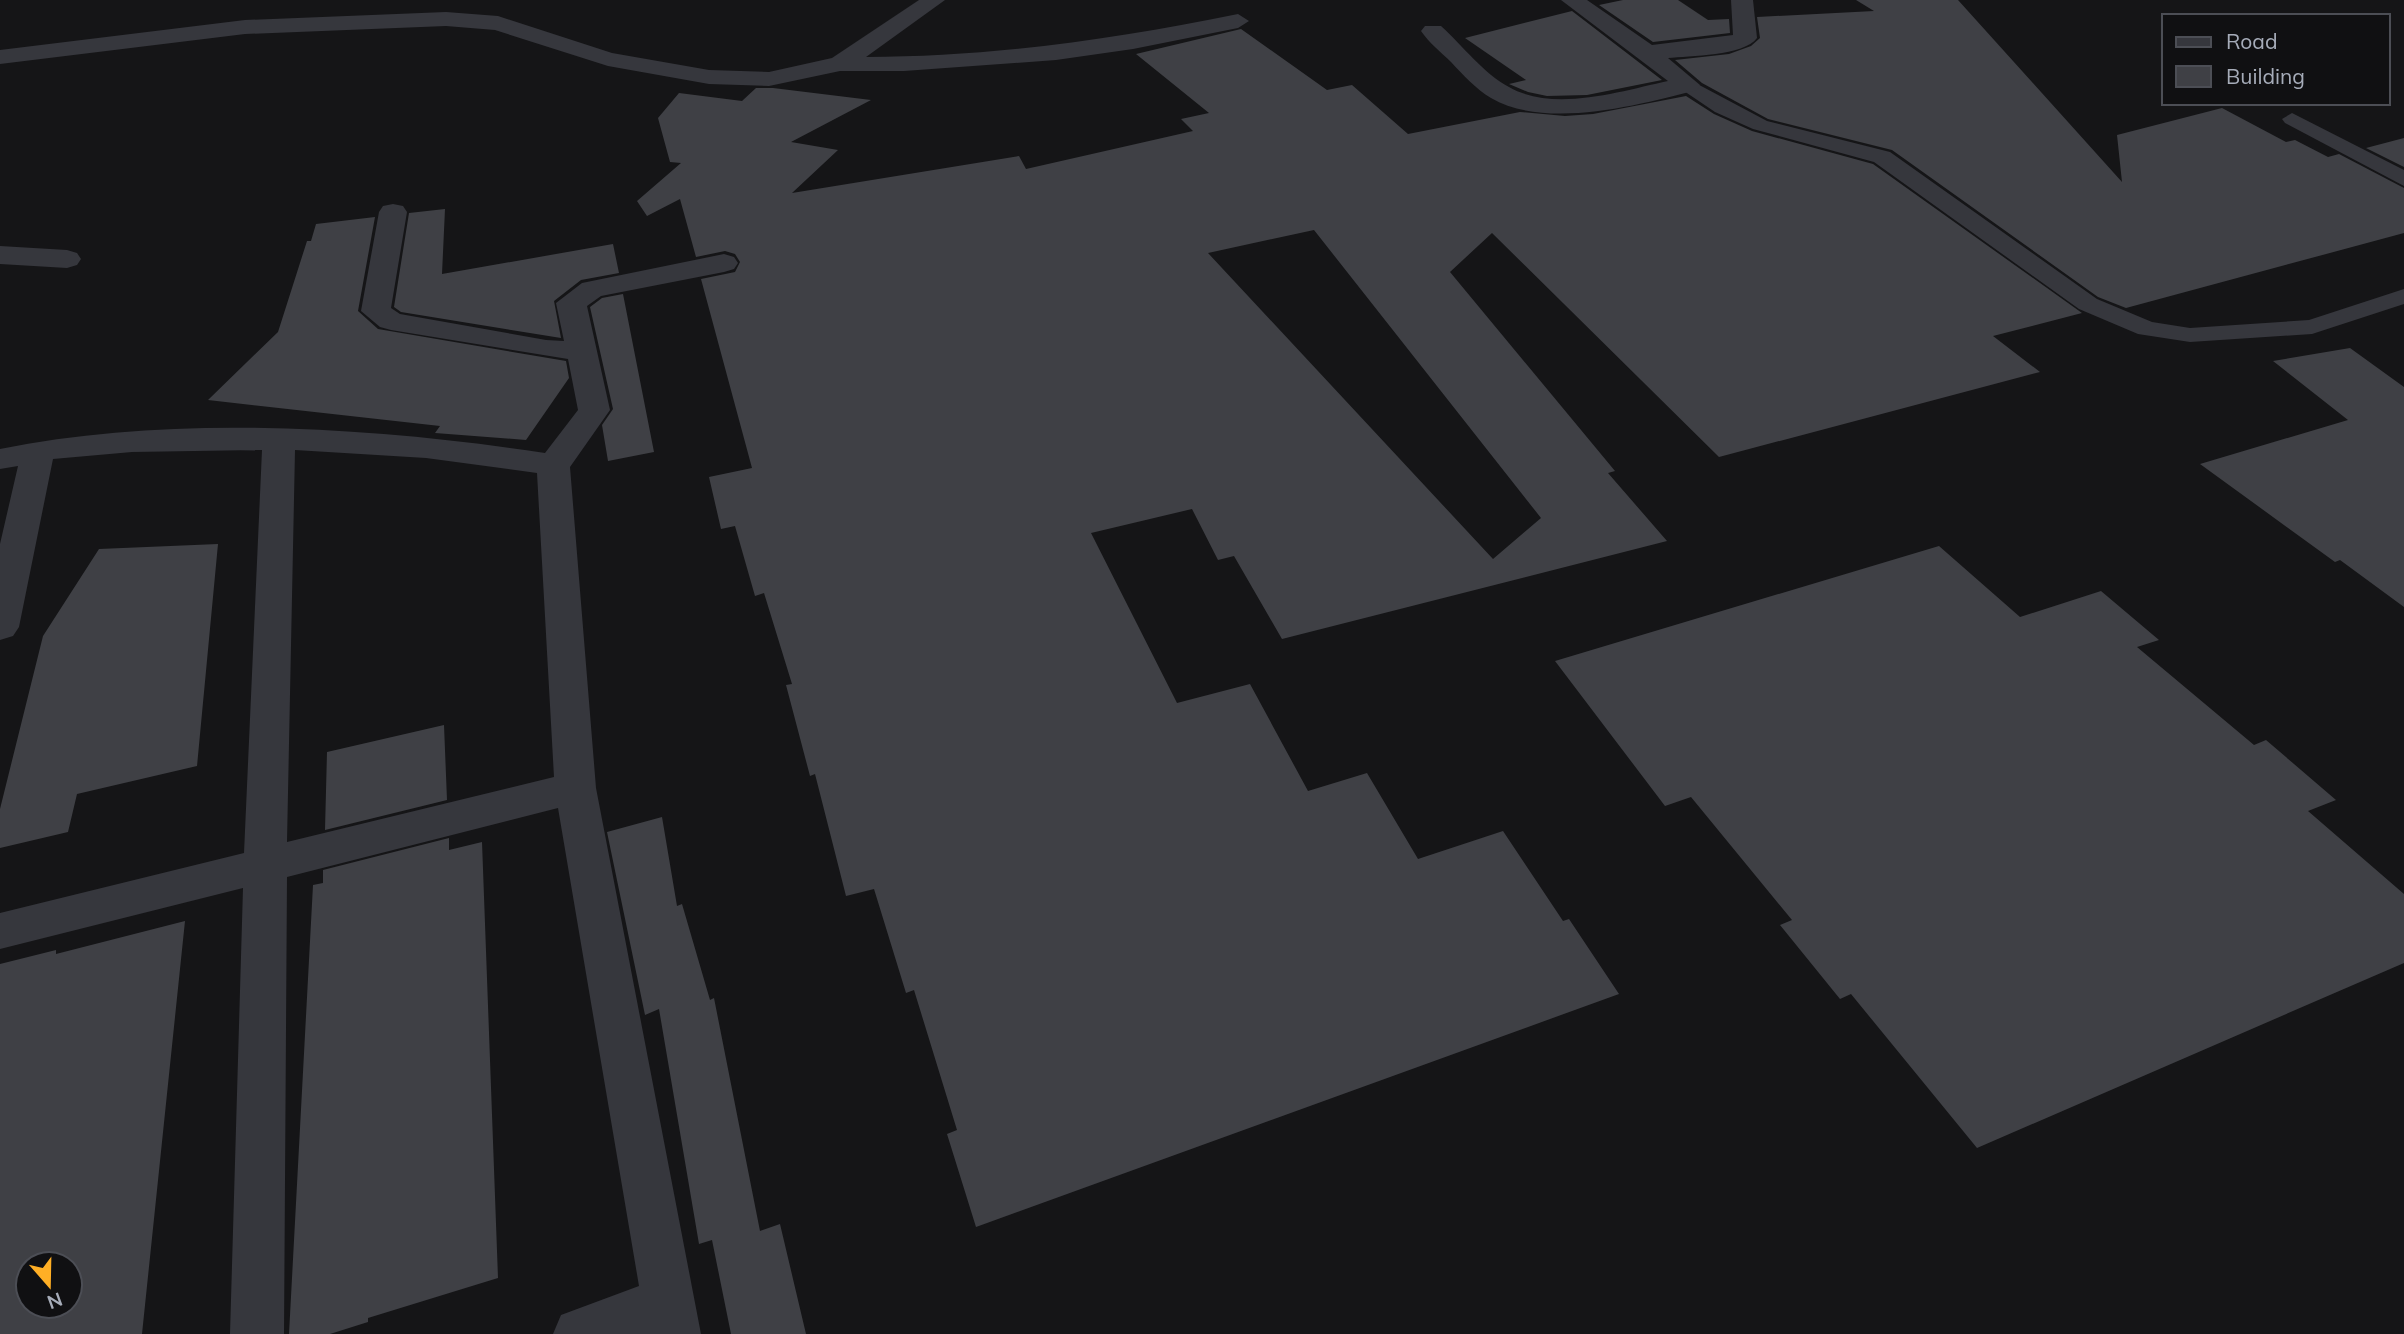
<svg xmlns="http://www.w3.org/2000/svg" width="2404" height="1334" viewBox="0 0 2404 1334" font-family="Mulish,sans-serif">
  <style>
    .building { fill: #3f4045; fill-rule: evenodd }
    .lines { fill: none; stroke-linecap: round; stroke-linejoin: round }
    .lane { fill: #36373d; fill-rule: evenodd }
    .street { fill: #36373d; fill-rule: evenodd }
  </style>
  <rect width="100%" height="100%" fill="#151517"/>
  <path class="building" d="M1623 0H1678L1708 20 1729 19 1730 33 1653 42 1599 5Z
    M1856 0H1958L2122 182 2117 135 2222 108 2286 142 2295 140 2328 157 2339 154 2404 188V233L2126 308 2098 297 1892 150 1768 119 1702 83 1675 60 1729 54 1751 46 1760 38 1757 17 1874 11Z
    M1572 11 1662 80 1587 95 1547 96 1528 92 1509 84 1526 80 1465 38Z
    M1241 29 1327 90 1352 85 1408 134 1520 112 1565 116 1593 114 1686 96 1714 114 1752 131 1873 164 2082 313 1993 336 2040 372 1719 457 1492 233 1450 272 1615 471 1608 473 1667 541 1282 639 1234 556 1218 560 1192 509 1091 533 1177 703 1250 684 1308 791 1367 773 1418 859 1503 831 1563 921 1569 919 1619 994 976 1227 947 1134 957 1130 914 990 906 993 874 889 846 896 815 774 810 776 786 685 792 684 764 593 755 596 735 526 721 529 709 477 752 468 701 279 735 272 740 262 735 254 725 251 696 257 680 199 647 216 637 201 681 163 670 162 658 118 679 93 742 101 756 88H773L871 100 791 142 838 150 792 193 1019 156 1026 169 1193 131 1181 119 1209 113 1136 54ZM1314 230 1541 518 1493 559 1208 253Z
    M2404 138V167L2366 148Z
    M445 209 442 274 613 244 619 273 581 280 554 301 561 338 401 312 394 307 409 213Z
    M375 217 358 311 378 329 566 361 569 378 526 440 435 433 440 426 208 400 278 332 307 241H311L316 224Z
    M623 294 654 452 608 461 602 425 613 409 590 307 602 298Z
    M2350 348 2404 387V607L2340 560 2335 562 2200 464 2348 420 2273 361Z
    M218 544 197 766 77 794 68 832 0 848V809L43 636 99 549Z
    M1939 546 2020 617 2101 591 2159 640 2137 647 2254 745 2266 740 2336 800 2308 811 2404 894V963L1977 1148 1851 994 1840 999 1780 925 1792 920 1691 797 1665 806 1555 661Z
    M444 725 447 800 325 830 327 752Z
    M662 817 677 906 682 904 710 1000 714 998 760 1231 780 1224 806 1334H731L712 1240 699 1244 659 1009 645 1015 607 832Z
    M449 838V850L482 842 498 1278 368 1318V1322L330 1334H289L313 885 323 883V870Z
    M185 921 142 1334H0V964L56 950V954ZM28 1264H70V1306H28Z"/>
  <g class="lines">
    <path class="lane" d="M1688 79 1767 121 1890 152 2097 299 2152 322 2190 328 2309 320 2404 289V304L2312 334 2190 342 2138 334 2079 309 1874 162 1753 129 1715 112 1681 89 1678 85 1681 81Z
      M2292 113 2404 170V186L2285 123 2282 119Z"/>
    <path class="street" d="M919 0H945L866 57C992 57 1115 39 1238 14L1249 21 1238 28 1133 49 1056 60 904 71H840L769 86 709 84 608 66 495 30 446 26 245 34 0 64V50L245 20 446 12 498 16 612 53 709 70 769 72 832 58Z
      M1561 0H1587L1652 45 1733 35 1731 0H1753L1757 38C1744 56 1689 56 1668 58L1700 85 1697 90C1639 105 1546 130 1491 98 1476 89 1463 75 1451 62 1441 52 1429 43 1421 31L1425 26H1441C1463 46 1483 73 1509 87 1554 113 1621 91 1668 81Z
      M393 204 403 206 407 212 391 308 400 314 546 340 564 341 556 303 582 283 724 254 734 257 738 263 734 269 724 272 601 296 587 306 610 410 570 467 596 788 701 1334H553L561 1315 639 1286 558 808 287 877 284 1334H230L243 888 0 949V913L244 853 262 450 132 452 53 459 19 627 13 636 0 640V544L18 466 0 469V449C172 414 372 427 545 453L578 410 568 359 391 330 380 327 361 311 379 212 383 206ZM295 450 426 458 537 473 554 777 287 842Z
      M0 246 67 250 77 253 81 259 77 265 67 268 0 264Z"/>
  </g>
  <rect x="2162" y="14" width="228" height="91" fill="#101012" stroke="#4c4e55" stroke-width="2"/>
  <rect x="2176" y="37" width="35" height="10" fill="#36373d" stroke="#4c4e55" stroke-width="2"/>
  <text x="2226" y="49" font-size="21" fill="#a6acb9">Road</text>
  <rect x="2176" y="66" width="35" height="21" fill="#3f4045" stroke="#4c4e55" stroke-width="2"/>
  <text x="2226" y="84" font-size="21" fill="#a6acb9">Building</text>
  <g transform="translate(49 1285) rotate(160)"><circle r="33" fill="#101012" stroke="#4c4e55" stroke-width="2"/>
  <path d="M0-5L12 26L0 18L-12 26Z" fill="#ffaf25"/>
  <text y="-10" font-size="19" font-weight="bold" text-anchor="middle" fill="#a6acb9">N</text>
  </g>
</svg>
